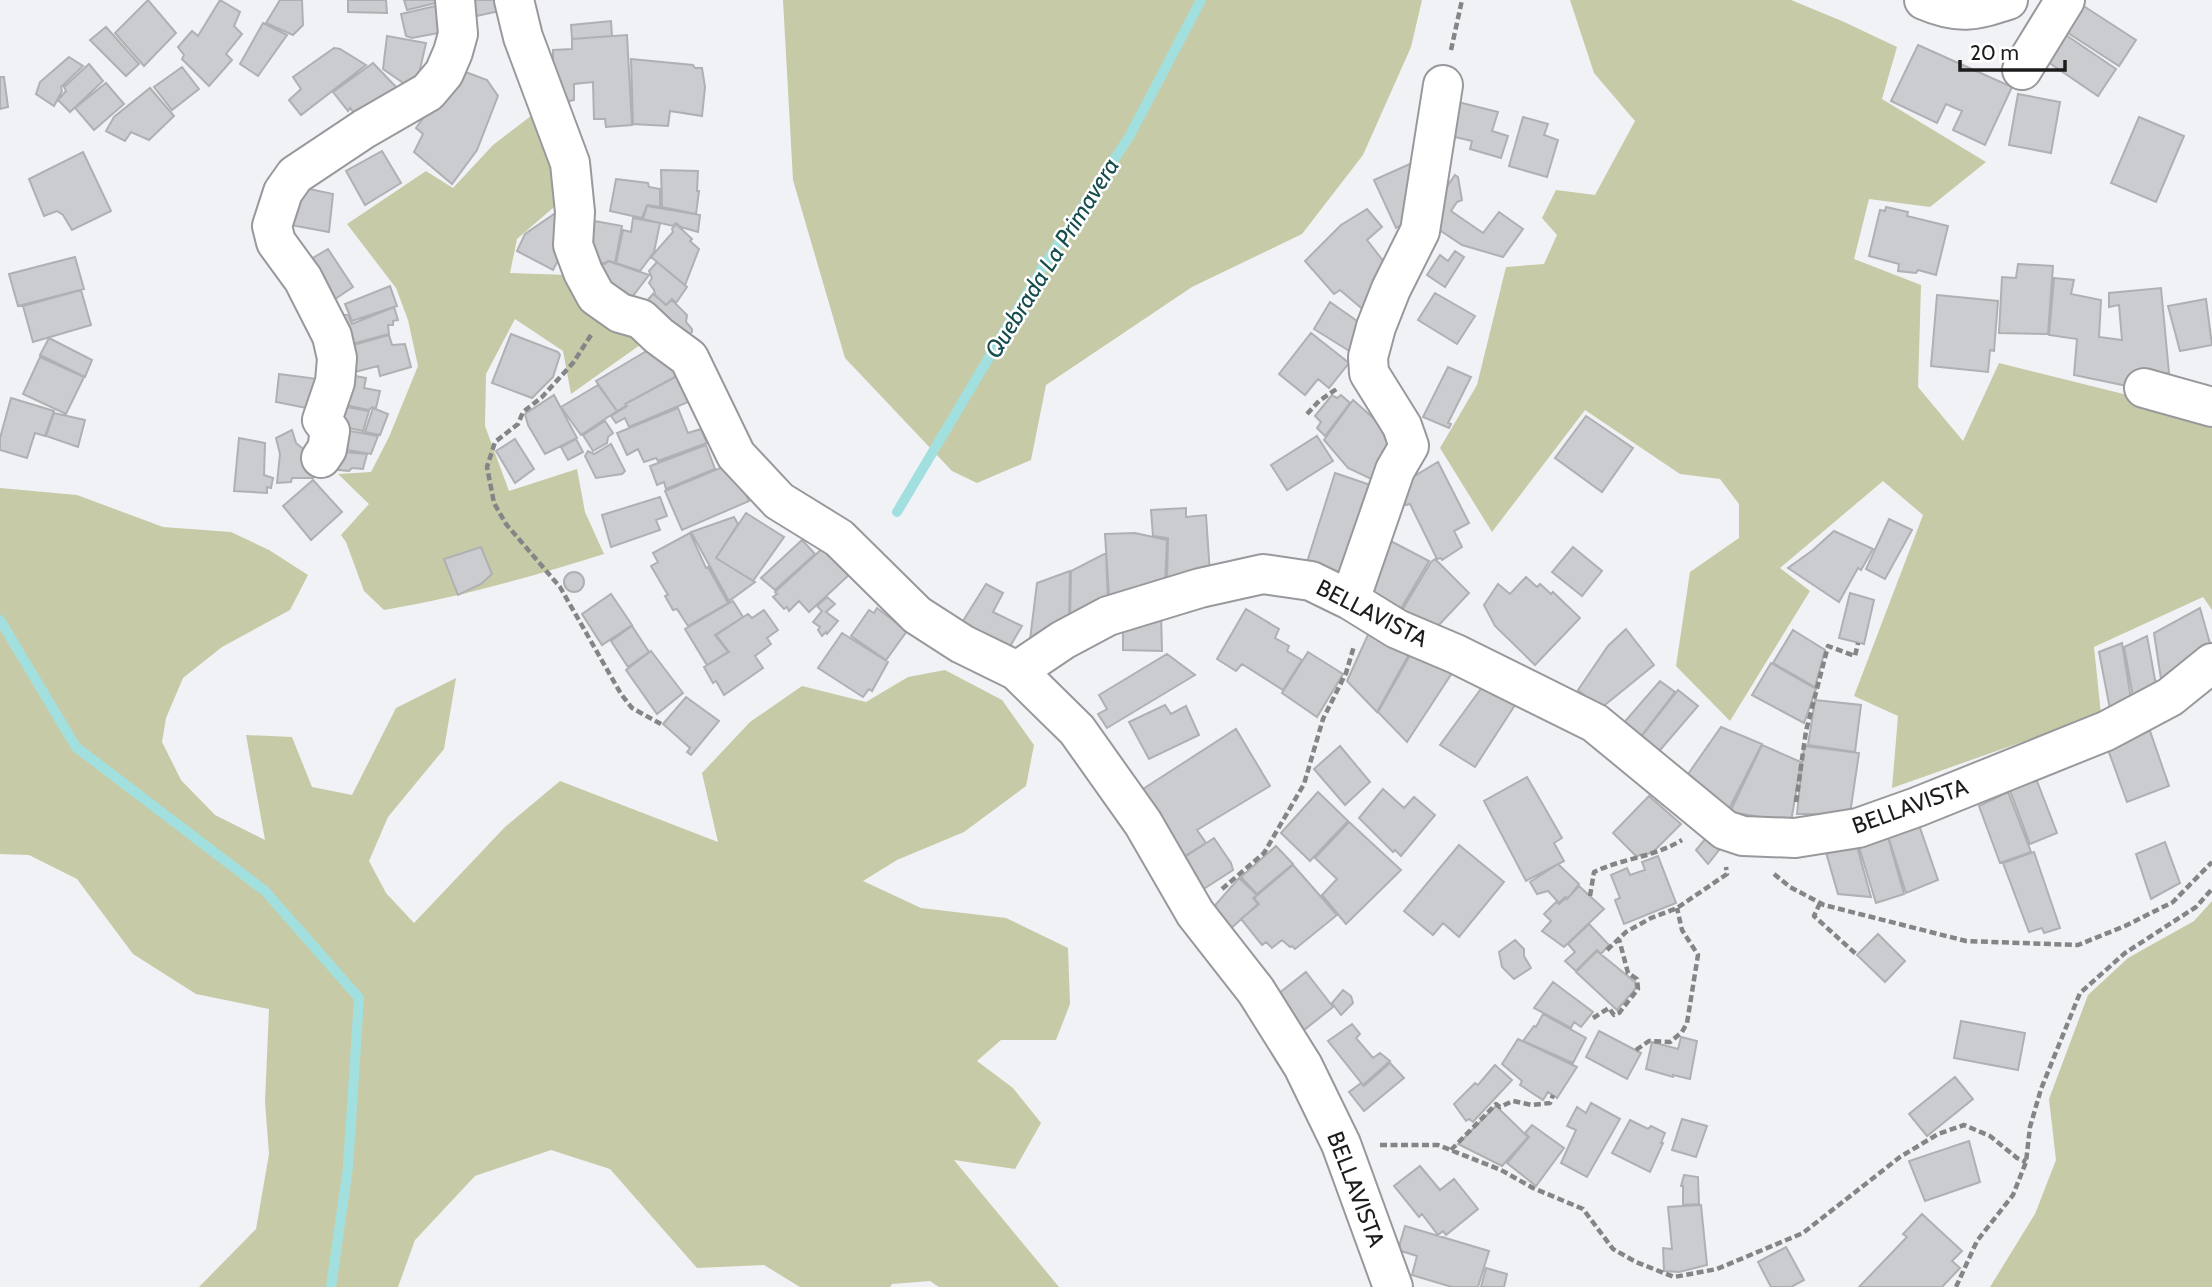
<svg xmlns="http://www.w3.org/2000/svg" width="2212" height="1287" viewBox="0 0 2212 1287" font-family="Cabin,sans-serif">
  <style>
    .green { fill: #c7caa6 }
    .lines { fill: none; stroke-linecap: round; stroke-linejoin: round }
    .stream { stroke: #a2e0e0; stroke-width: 10 }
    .building { fill: #cbcccf; stroke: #afb0b3; stroke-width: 2 }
    .minor-casing { stroke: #98999c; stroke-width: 42 }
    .path { stroke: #848587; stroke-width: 4.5; stroke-dasharray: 7 3.5; stroke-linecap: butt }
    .minor { stroke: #fff; stroke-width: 38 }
    .labels { text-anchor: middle; stroke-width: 5; stroke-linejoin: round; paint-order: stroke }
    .street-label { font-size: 23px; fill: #1c1c1d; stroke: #fff }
    .water-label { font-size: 24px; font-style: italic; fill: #164c4c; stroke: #fff }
  </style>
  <rect width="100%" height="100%" fill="#f1f2f5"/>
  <path class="green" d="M783 0H1422L1411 47 1363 155 1302 234 1192 287 1046 385 1031 460 977 483 952 471 845 358 793 180Z
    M1570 0H1791L1842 21 1897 47 1882 99 1986 162 1930 207 1869 199 1854 259 1921 285 1918 387 1963 441 1999 363 2212 416V610L2203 597 2094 647 2101 714 1892 788 1898 716 1854 696 1923 515 1883 481 1780 568 1810 591 1730 721 1676 666 1690 572 1739 538V504L1720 479 1680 474 1585 410 1492 532 1440 448 1477 385 1506 267 1544 264 1557 235 1542 218 1556 190 1595 195 1635 121 1594 73Z
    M540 109 561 201 517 239 510 273 568 275 647 340 571 394 563 351 515 319 486 374 485 426 509 491 577 469 585 512 604 554C530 577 461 597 384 610L364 591 346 542 341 535 369 504 338 474 371 472 389 437 418 366 408 320 396 288 347 224 426 171 453 188 493 145Z
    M0 488 77 495 163 527 231 532 269 550 308 575 290 610 222 647 183 678 166 718 162 742 181 780 215 815 265 840 246 735 292 737 312 787 352 795 396 708 456 678 444 749 388 817 369 861 386 893 414 923 505 827 560 781 718 842 702 773 750 722 802 686 866 702 908 677 945 670 1002 700 1034 745 1026 786 964 832 897 860 863 881 921 908 1006 918 1068 948 1070 1004 1056 1040H1001L977 1061 1013 1088 1041 1123 1015 1169 954 1160 1059 1287H939L930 1281 892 1284 890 1287H800L764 1265 697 1268 610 1169 551 1150 475 1176 415 1240 398 1287H199L256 1229 269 1154 265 1102 269 1009 196 994 133 954 77 879 29 855 0 854Z
    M2212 901V1287H1990L2035 1214 2056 1160 2049 1099 2088 995 2128 958 2194 921Z"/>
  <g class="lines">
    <path class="stream" d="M897 512 1041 270 1129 137 1201 0
      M0 620 76 747 265 891 359 998 348 1167 331 1287"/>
  </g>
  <path class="building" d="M148 0 176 33 144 66 115 33Z
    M220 0 240 12 234 26 242 34 226 54 232 60 209 86 182 59 184 55 178 47 192 31 198 36Z
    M280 0H302L303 25 293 35 266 23Z
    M348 0H386L387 13 348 12Z
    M404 0H443L444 1 407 10Z
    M460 0H502L504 10 463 19Z
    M444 4 449 31 412 38 406 36 401 14Z
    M2082 5 2136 40 2119 66 2065 31Z
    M611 21 612 36 572 39 571 25Z
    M263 23 287 35 258 76 240 64Z
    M106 27 139 64 126 76 90 40Z
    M627 35 632 125 606 127 605 119H594L593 82 574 84V100L559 104 553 88V50L572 49V39Z
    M2066 35 2116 69 2098 96 2048 62Z
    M387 36 426 43 415 91 383 69Z
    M1918 45 2012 87 1985 145 1953 130 1962 111 1946 104 1937 123 1891 101Z
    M334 48 340 49 366 65 301 115 289 100 301 89 293 77Z
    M69 57 83 66 61 87 62 91 54 106 36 94 40 82Z
    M631 59 693 65 695 68H702L705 87 702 116 670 111 668 126 633 124Z
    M373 63 397 88 405 100 362 123 350 108 348 111 333 92Z
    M89 64 103 81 70 112 58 100 66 91 64 87Z
    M182 67 199 89 172 110 154 87Z
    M463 71 487 80 498 96 477 150 452 184 414 152 423 134 416 128 455 73Z
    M0 77H4L8 107 0 109Z
    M106 83 124 104 94 130 75 108Z
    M150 88 174 116 149 140 131 132 125 141 106 131 114 117Z
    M2018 94 2060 102 2051 153 2009 145Z
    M1446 99 1498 112 1492 131 1508 136 1501 158 1470 149 1472 141 1438 133Z
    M1523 117 1548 124 1544 135 1558 140 1547 177 1509 166Z
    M2139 117 2184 136 2156 202 2111 183Z
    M382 151 401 183 365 205 346 171Z
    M83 152 111 211 72 230 63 215 57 211 44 216 29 179Z
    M1412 163 1417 217 1396 228 1374 180Z
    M661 170 698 171 697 191H699L696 214 662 207Z
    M1455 175 1458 177 1462 200 1457 202 1451 211 1483 233 1499 212 1523 229 1503 257 1462 245 1429 223 1428 214Z
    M616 179 648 183 649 187 660 189V207L647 205 642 218 610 211Z
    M295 186 333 194 329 232 285 224Z
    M647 206 700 215 698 232 681 227 676 223 673 226 643 219Z
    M1886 207 1908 212 1907 216 1948 226 1936 275 1918 270 1916 273 1898 271 1899 264 1869 256 1880 210 1885 211Z
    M1367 209 1382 227 1367 240 1394 275 1366 312 1340 290 1334 294 1305 261 1341 225Z
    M560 210 566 245 553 270 517 251 525 234Z
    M633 218 660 223 654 252 640 271 616 263 623 230 631 232Z
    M589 220 622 226 615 263 609 261 605 263H589Z
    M676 224 692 239 690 241 699 249 685 285 651 257 673 232 672 229Z
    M328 249 353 287 326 305 301 265Z
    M1455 251 1464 257 1445 287 1427 275 1440 255 1448 261Z
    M75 257 84 289 18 306 9 274Z
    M608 261 649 275 622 310 589 263 605 264Z
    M657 262 687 287 676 303 672 299 666 305 655 295 654 290 649 283 652 278 649 271Z
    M2018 264 2053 266 2048 334 1999 333 2002 277 2016 278Z
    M2054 278 2074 280 2071 294 2101 300 2099 337 2122 340 2119 305 2109 307V293L2161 288 2169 373 2127 378V386L2074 375 2077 339 2049 335Z
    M390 286 397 306 352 321 345 304Z
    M81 290 91 325 33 342 23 306Z
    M1435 293 1475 316 1457 344 1418 320Z
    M653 294 666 305 672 300 687 315 686 322 692 329V332L683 337 638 311Z
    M1937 295 1998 301 1994 351 1990 350 1988 372 1931 366Z
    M2206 299 2212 345 2180 351 2168 306Z
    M1330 302 1370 330 1354 354 1314 329Z
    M394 307 398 320 393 321V325H388L389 334 341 347 333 319 348 314 352 324Z
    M1311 333 1349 363 1329 388 1318 379 1305 395 1279 374Z
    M511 334 558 352 560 355 553 377 532 398 492 383Z
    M389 335 392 345 405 344 411 367 380 376 378 366 347 374 342 348Z
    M49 338 92 360 85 377 40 355Z
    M660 343 679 375 625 404 626 406 617 411 596 381Z
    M40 357 84 377 66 414 23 394Z
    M1448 367 1471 377 1448 423 1451 424 1449 428 1423 417Z
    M684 372 695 399 629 427 625 418 616 423 611 416 627 406 625 404Z
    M340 373 366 378 364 388 380 391 376 408 372 407 369 410 335 403Z
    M279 374 318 379 312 409 276 402Z
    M598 385 617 411 581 435 561 407Z
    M554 395 577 438 545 454 528 425 525 414Z
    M1332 395 1337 398 1341 395 1350 403 1325 436 1317 428 1321 422 1315 416Z
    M11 398 54 411 45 436 35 433 27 458 0 450V438Z
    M1353 400 1405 446 1384 485 1348 468 1324 440Z
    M335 405 369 411 363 431 330 424Z
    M373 408 388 414 380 435 365 432Z
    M678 408 688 433 701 429 707 443 658 461 656 458 644 462 638 449 627 455 617 433Z
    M54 413 85 420 78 447 46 436Z
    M1586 416 1633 448 1602 492 1555 458Z
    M605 421 613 433 608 437 607 443 593 451 583 435Z
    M333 428 378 436 371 454 330 447Z
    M292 430 296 443 315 459 313 478H292L291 482 277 483 280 454 276 438Z
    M1317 436 1333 461 1287 490 1271 465Z
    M239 438 265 443 264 475 273 478 271 488 267 487V493L234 491Z
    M515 439 534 469 515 483 496 451Z
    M576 439 583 452 568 460 561 447Z
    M611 444 625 471 622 474 596 478 585 456 588 451 594 454Z
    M706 445 715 469 666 489 664 482 657 485 650 466Z
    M333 451 367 454 363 469 352 468 349 471 329 469Z
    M1438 462 1469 523 1454 531 1462 547 1442 560 1441 558 1437 559 1410 504 1406 505 1396 487Z
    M732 463 749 501 682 530 665 491Z
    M1335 473 1382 489 1353 578 1307 562Z
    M313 480 342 512 311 540 283 506Z
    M660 497 667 516 656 520 660 530 611 547 602 515Z
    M1186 508V517L1206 515 1210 574 1167 581 1168 538 1153 536 1151 510Z
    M746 513 784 537 753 581 716 558Z
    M734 517 738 524 716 558 755 582 729 601 691 532Z
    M1889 519 1912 530 1885 579 1866 569Z
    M1834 531 1873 549 1861 570 1858 568 1839 602 1788 568 1813 550Z
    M690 533 706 568 708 567 728 603 688 626 677 609 673 610 665 596 668 595 651 566 658 562 653 553Z
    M1135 533 1167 540 1165 585 1109 596 1105 534Z
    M1381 536 1429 561 1399 612 1362 590Z
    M802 540 815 554 775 590 761 578Z
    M481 547 492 574 481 584 458 595 444 559Z
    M824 547 850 574 809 612 799 601 789 611 787 607 784 609 773 597 777 594 775 592Z
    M1573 547 1602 571 1582 596 1552 572Z
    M1106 553 1108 601 1070 620 1071 571Z
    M1435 559 1469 593 1436 628 1401 612 1431 562Z
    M1070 571 1069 621 1030 640 1037 583Z
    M564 582a10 10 0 1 1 20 0a10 10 0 1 1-20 0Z
    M1526 577 1537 587 1540 584 1551 594 1553 592 1580 618 1535 665 1495 626 1484 605 1498 584 1510 594Z
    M986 584 1003 593 993 612 1022 626 1009 648 958 629Z
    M1850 593 1874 600 1864 644 1839 638Z
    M611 594 632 625 602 645 582 614Z
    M827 597 835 604 826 612 838 621 827 634 826 632 822 636 818 630 820 627 813 622 822 611 817 606Z
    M733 601 743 617 715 635 728 652 707 665 685 629Z
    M877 608 907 631 886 660 851 636 869 610 874 613Z
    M2200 608 2211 647 2161 679 2154 633Z
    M1246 609 1279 629 1275 638 1289 646 1287 651 1302 660 1283 690 1242 664 1236 671 1217 659Z
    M764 610 778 630 767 638 771 644 755 656 763 668 724 695 716 681 713 683 704 667 729 652 716 635 748 614 752 618Z
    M1161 613 1162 651 1123 650V621Z
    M632 626 649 652 628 667 611 641Z
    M1371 628 1412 649 1377 712 1347 681Z
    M1626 629 1654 665 1600 709 1578 690 1608 646Z
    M1793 630 1825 650 1815 687 1773 663Z
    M842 633 888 662 872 691 869 689 863 697 818 668Z
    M2147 636 2156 685 2133 696 2124 647Z
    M2122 643 2131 699 2110 709 2099 652Z
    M1413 650 1452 673 1407 742 1378 712Z
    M651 651 683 693 657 714 626 670Z
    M1308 652 1343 674 1317 717 1282 693Z
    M1167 654 1195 675 1107 728 1098 714 1107 709 1099 695Z
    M1771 663 1816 689 1804 723 1752 695Z
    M1660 681 1675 692 1639 739 1622 725Z
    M1483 686 1517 702 1475 767 1440 745Z
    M1678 690 1698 706 1655 756 1638 741Z
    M686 697 719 721 691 755 687 752 690 748 663 724Z
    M1815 700 1861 705 1855 752 1808 745Z
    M1165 705 1171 714 1186 706 1199 735 1149 759 1129 722Z
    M1721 727 1762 744 1728 811 1686 777Z
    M2149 728 2169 786 2127 802 2106 744Z
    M1236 729 1270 786 1197 830 1206 843 1183 857 1143 789Z
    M1762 745 1801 762 1791 822 1730 812Z
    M1340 746 1370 782 1345 805 1314 769Z
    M1804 746 1859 753 1850 814H1797Z
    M2035 776 2057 833 2030 844 2009 788Z
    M1527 777 1562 838 1554 843 1564 861 1526 881 1484 801Z
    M1383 789 1404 808 1414 797 1435 815 1401 856 1395 850 1393 852 1359 818Z
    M1318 792 1348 821 1310 861 1281 833Z
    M2008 792 2031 852 2000 863 1979 806Z
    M1649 796 1681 824 1652 853 1639 855 1637 857 1613 833Z
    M1349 822 1401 870 1346 924 1322 895 1337 879 1315 858Z
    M1918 822 1938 880 1906 893 1888 836Z
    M1888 837 1904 894 1876 903 1859 847Z
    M1214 838 1231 863 1233 870 1202 890 1177 862Z
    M1706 838 1719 850 1708 864 1696 850Z
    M2165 842 2180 883 2151 899 2136 854Z
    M1856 843 1871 897 1838 894 1825 849Z
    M1459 845 1504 882 1459 937 1443 923 1433 935 1404 911Z
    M1276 846 1293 864 1257 894 1241 877Z
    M2034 852 2060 928 2044 933 2042 928 2029 932 2003 863Z
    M1658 856 1676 903 1624 924 1615 900 1620 898 1611 875 1627 868 1630 875 1645 870 1642 862Z
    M1558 864 1579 884 1568 898 1565 897 1559 903 1548 891 1537 894 1530 882Z
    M1293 865 1337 915 1295 949 1292 946 1290 947 1282 940 1272 948 1266 942 1262 945 1241 919 1259 904 1254 898Z
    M1239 878 1257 895 1253 898 1258 904 1227 932 1211 910Z
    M1579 886 1604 909 1564 947 1542 931 1551 921 1544 914 1556 902 1559 904 1566 898 1567 899Z
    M1589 924 1609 945 1601 954 1597 950 1576 971 1565 961 1575 952 1568 944Z
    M1878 934 1905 961 1885 982 1857 955Z
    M1515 940 1524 949V956L1531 968 1514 979 1502 967 1499 952Z
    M1597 951 1635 982 1636 988 1617 1010 1576 972Z
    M1306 972 1333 1007 1304 1030 1278 994Z
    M1553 982 1593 1012 1581 1027 1574 1022 1571 1028 1534 1008Z
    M1343 990 1351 996 1353 1003 1341 1015 1332 1003Z
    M1543 1014 1586 1038 1573 1063 1523 1041 1534 1026 1536 1027Z
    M1961 1021 2025 1033 2018 1070 1954 1058Z
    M1352 1024 1360 1034 1356 1038 1373 1058 1380 1053 1390 1061 1363 1085 1328 1041Z
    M1599 1031 1641 1053 1627 1079 1586 1057Z
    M1681 1037 1697 1041 1690 1079 1673 1075V1077L1646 1069 1652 1042 1678 1049Z
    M1518 1039 1577 1067 1557 1098 1548 1092 1543 1100 1520 1085 1522 1081 1502 1064Z
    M1390 1063 1404 1078 1364 1111 1349 1092 1361 1083 1364 1086Z
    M1495 1065 1512 1080 1473 1122 1469 1119 1466 1121 1454 1104 1475 1083 1478 1085Z
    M1955 1077 1973 1099 1927 1136 1909 1114Z
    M1591 1103 1620 1119 1587 1177 1561 1163 1576 1130 1567 1126 1577 1107 1586 1113Z
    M1496 1106 1528 1137 1502 1166 1458 1144Z
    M1682 1119 1707 1126 1696 1157 1672 1150Z
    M1630 1120 1648 1129 1651 1126 1665 1133 1661 1143H1663L1650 1172 1612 1153Z
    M1532 1125 1564 1148 1536 1186 1507 1163 1529 1137 1525 1133Z
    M1969 1141 1980 1182 1925 1201 1909 1161Z
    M1420 1166 1440 1190 1454 1179 1478 1209 1446 1235 1443 1231 1438 1235 1422 1214 1419 1217 1394 1186Z
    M1684 1175 1698 1177 1699 1204 1683 1205V1186H1681Z
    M1701 1205 1707 1265 1679 1272 1664 1271 1663 1248 1672 1249 1668 1207Z
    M1922 1214 1962 1251 1952 1261 1960 1268 1942 1287H1859L1907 1237 1903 1234Z
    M1405 1226 1489 1251 1478 1287H1452L1412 1275 1417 1256 1398 1250Z
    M1786 1247 1804 1280 1791 1287H1771L1758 1262Z
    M1486 1268 1507 1274 1504 1287H1481Z"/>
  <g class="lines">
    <g class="minor-casing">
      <path id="minor" d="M514 0 523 37 570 163 575 212 573 245 583 272 596 296 620 313 641 319 659 336 689 358 736 455 779 501 839 538 917 615 962 644 1017 671
        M1924 0C1959 15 1974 11 2008 0
        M2022 70 2065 0
        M2144 388 2212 407
        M321 458 327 449 330 431 322 420 335 382 337 358 332 336 303 279 276 242 272 226 283 192 295 175 364 129 428 92 444 73 453 52 458 34 455 0
        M1350 600 1395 470 1409 446 1402 426 1369 373 1368 357 1376 327 1391 289 1420 231 1443 85
        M1393 1287 1341 1144 1303 1066 1256 991 1195 913 1143 823 1077 730 1017 671 1063 640 1108 616 1200 588 1263 574 1311 581 1350 600 1397 629 1456 654 1595 723 1725 830 1743 836 1795 838 1858 828 1917 807 2106 731 2170 697 2212 663"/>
    </g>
    <path class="path" d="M1451 50 1462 0
      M591 335 573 363 542 397 523 412 518 424 495 442 487 467 494 503 506 524 560 587 621 694 632 708 661 724
      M1307 414 1319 401 1338 388
      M1796 802 1806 731 1828 646 1855 656 1858 643
      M1774 874 1790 887 1824 905 1966 941 2078 945 2125 926 2173 902 2212 862
      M1222 889 1264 853 1304 784 1323 719 1346 673 1354 646
      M1590 896 1594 872C1623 858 1652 858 1682 840
      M1820 903 1814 916 1857 955
      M1607 950 1626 932 1651 918 1677 908 1727 874 1726 867
      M1593 1018 1609 1008 1614 1015 1619 1013 1638 989 1637 979 1628 973 1619 939
      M1636 1050 1649 1041 1670 1042 1682 1032 1687 1023 1698 955 1682 930 1677 908
      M1380 1145H1438L1501 1170 1533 1188 1583 1209 1613 1249 1636 1262 1674 1277 1717 1269 1803 1233 1900 1157 1938 1134 1964 1125 1990 1136 2017 1158 2026 1162
      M1451 1150 1496 1104 1500 1107 1513 1101 1532 1105 1550 1103 1553 1095
      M1956 1287 1977 1241 2013 1195 2026 1162 2030 1127 2041 1089 2080 993 2125 953 2196 907 2212 889"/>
    <use href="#minor" class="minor"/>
  </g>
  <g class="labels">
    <g class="street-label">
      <text transform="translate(1372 613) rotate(27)" y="8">BELLAVISTA</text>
      <text transform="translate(1910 806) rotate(-20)" y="8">BELLAVISTA</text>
      <text transform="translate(1356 1189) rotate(69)" y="8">BELLAVISTA</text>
    </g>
    <g class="water-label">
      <text transform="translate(1052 258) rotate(-58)" y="8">Quebrada La Primavera</text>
    </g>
  </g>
  <path d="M1960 60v10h105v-10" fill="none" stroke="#1c1c1d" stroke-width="3.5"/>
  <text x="1970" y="60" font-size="21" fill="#1c1c1d" stroke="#ffffff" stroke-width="5" paint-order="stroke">20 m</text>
</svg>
